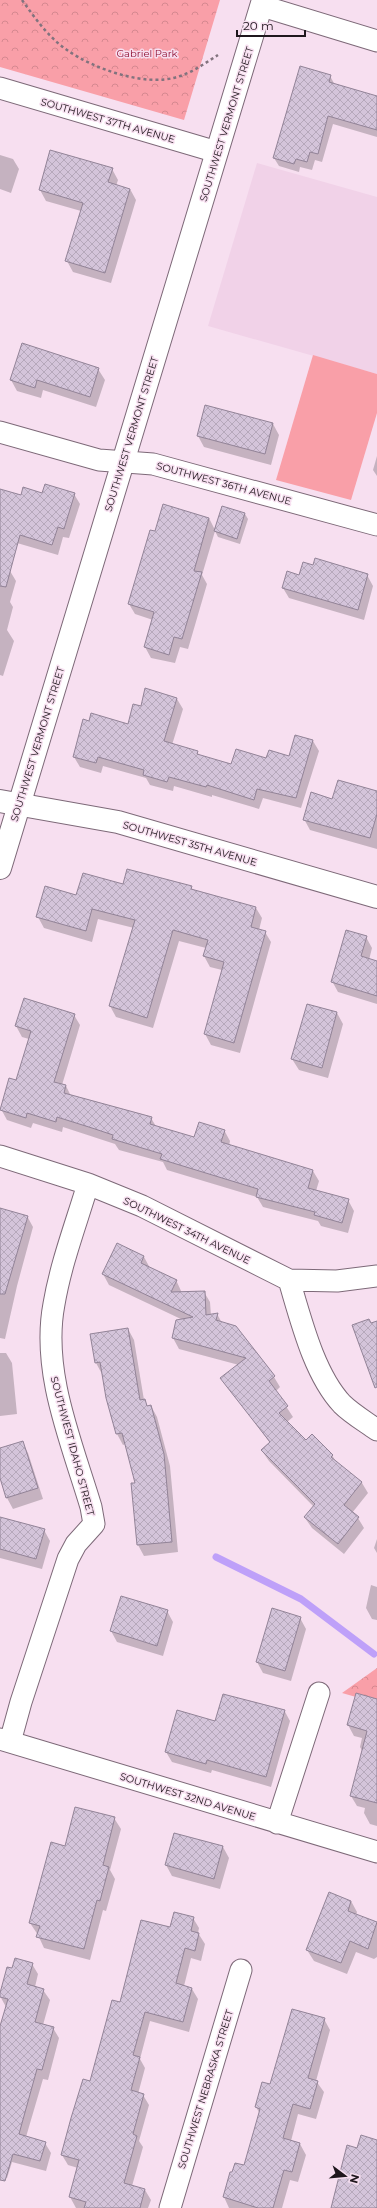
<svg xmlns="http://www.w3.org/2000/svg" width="377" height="2208" viewBox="0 0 377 2208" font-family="Montserrat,sans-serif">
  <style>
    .built { fill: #f1d2e8 }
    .forest { fill: url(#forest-crowns) }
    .garden { fill: #f99fa8 }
    .shadow { fill: #0003 }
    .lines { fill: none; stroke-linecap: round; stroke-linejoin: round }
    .stream { stroke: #bea0f9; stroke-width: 7 }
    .building { fill: url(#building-cross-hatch); stroke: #928397 }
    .minor-casing { stroke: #7d6978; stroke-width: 23 }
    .tertiary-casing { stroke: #7d6978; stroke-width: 24 }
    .secondary-casing { stroke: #7d6978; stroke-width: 24 }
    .path { stroke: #82737e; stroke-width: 2.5; stroke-dasharray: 3 3; stroke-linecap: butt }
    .minor { stroke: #fff; stroke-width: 21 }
    .tertiary { stroke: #fff; stroke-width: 22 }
    .secondary { stroke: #fff; stroke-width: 22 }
    .labels { text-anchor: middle; stroke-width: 3; stroke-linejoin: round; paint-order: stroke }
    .park-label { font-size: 10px; fill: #8f1133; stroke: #f7dff0 }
    .street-label { font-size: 10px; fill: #1f171d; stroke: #f7dff0 }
  </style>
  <defs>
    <pattern id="forest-crowns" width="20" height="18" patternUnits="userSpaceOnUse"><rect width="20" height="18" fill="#f99fa8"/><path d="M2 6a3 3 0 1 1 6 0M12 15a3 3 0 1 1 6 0" fill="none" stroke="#d58890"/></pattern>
    <pattern id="building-cross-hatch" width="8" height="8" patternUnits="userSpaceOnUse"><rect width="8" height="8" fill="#d4c4da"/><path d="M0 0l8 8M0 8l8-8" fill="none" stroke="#b6a8bb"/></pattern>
  </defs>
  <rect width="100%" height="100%" fill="#f7dff0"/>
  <path class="built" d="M257 163 377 197V374L208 326Z"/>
  <path class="forest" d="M0 0H220L184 120 0 67Z
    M377 1668V1703L342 1693Z"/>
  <path class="garden" d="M313 355 377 374V413L351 500 276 480Z"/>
  <path class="shadow" d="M330 76 335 85 377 97V137L333 124 322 162 315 160 312 170 300 167 299 172 279 166 274 158Z
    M0 155 13 159 19 169 11 193 0 189Z
    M112 169 118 180 116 186 130 189 136 200 111 283 73 272 67 261 81 211 46 201 40 190Z
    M98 369 105 380 96 407 43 390 41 398 17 391 11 380Z
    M206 406 273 424 279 435 271 465 204 447 198 436Z
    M377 456V476L373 470Z
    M0 490 21 496 74 494 80 504 69 538 63 537 58 555 0 538Z
    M245 514 248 519 240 544 218 537 215 531 202 575 207 584 188 649 180 647 175 663 151 658 145 647 153 620 135 614 129 604 156 533 209 518 215 530Z
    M314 566 367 575 373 586 364 620 289 598 283 588Z
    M0 568 10 571 16 581 10 602 13 607 7 630 14 641 3 676 0 675Z
    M177 699 183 709 172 745 197 752 200 756 232 765 289 757 296 736 313 741 319 751 301 808 263 798 259 809 212 795V797L174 786 173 791 150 785 146 778 103 766 101 773 80 767 74 757 90 722 129 725 142 707Z
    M377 792V849L310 830 304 819 333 800Z
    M124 885 191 887 193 890 256 908 262 918 259 930 265 932 271 942 240 1053 211 1045 205 1034 222 970 210 967 204 956 206 948 179 941 153 1028 116 1017 110 1006 134 928 98 919 92 942 44 928 38 917 77 896Z
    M366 937 372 948 369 960 377 962V1004L338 992 332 981Z
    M308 1005 337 1013 343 1024 328 1078 299 1070 292 1059Z
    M74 1015 80 1025 62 1085 66 1086 71 1096 151 1118 157 1128 195 1139 224 1130 230 1141 229 1146 313 1171 319 1181 316 1191 348 1200 354 1211 348 1233 321 1226 318 1221 263 1207 257 1197 167 1170 163 1162 119 1150 115 1144 63 1127 62 1132 33 1123 31 1128 7 1120 1 1109 16 1081 29 1039 22 1037 16 1026Z
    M0 1209 27 1216 33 1227 17 1286 5 1339 0 1338Z
    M144 1257 150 1268 176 1280 182 1293 204 1292 210 1302 211 1316 217 1314 222 1323 274 1377 280 1387 276 1391 293 1417 287 1422 306 1442 332 1455 336 1462 362 1483 368 1493 352 1513 358 1518 364 1528 344 1554 312 1528 305 1518 314 1507 269 1461 262 1451 270 1443 222 1378 239 1365 179 1349 173 1338 183 1320 109 1285 103 1274Z
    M128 1329 134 1340 144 1400 148 1407 151 1406 157 1417 170 1466 178 1552 144 1556 138 1545 137 1483 126 1444 123 1445 117 1434 102 1374 96 1363 91 1335Z
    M0 1353H6L12 1363 17 1414 0 1416Z
    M22 1442 28 1453 43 1499 13 1509 7 1498 0 1475V1449Z
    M0 1518 44 1530 50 1541 42 1569 0 1558Z
    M377 1539V1553L374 1548Z
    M371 1585 377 1587V1620L372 1619 366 1608Z
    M167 1611 173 1622 163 1656 117 1642 111 1631Z
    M300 1618 306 1629 291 1681 263 1673 257 1662Z
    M357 1694 377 1700V1826L370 1824 364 1813 365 1808 357 1806 351 1796 363 1752 360 1747 362 1738 354 1736 348 1725Z
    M284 1710 290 1721 271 1787 212 1770 211 1773 172 1762 166 1752 216 1723Z
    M114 1818 121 1829 110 1870 115 1879 106 1911 103 1910 90 1960 44 1948 38 1935 30 1923 51 1843 66 1847Z
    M223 1847 229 1858 220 1889 172 1876 166 1865Z
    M351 1901 357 1912 356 1915 377 1923V1957L374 1959 356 1952 347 1974 314 1961 307 1950Z
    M193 1918 199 1928 198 1933 205 1944 201 1961 191 1958 184 1986 192 1989 198 1999 189 2032 150 2021 140 2059 145 2068 138 2094 143 2095 149 2105 139 2141 143 2147 132 2186 145 2190 151 2200 148 2208H76L70 2197 78 2168 68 2165 62 2155 121 2004 171 1928Z
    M32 1964 38 1974 35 1987 43 1990 50 2000 43 2025 53 2028 59 2038 48 2080 43 2079 26 2137 45 2143 51 2153 46 2171 12 2162 7 2178 0 2176V2029L6 2007 0 1996 13 1969Z
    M324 2019 330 2030 316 2081 324 2092 316 2119 298 2114 291 2141 300 2144 306 2155 298 2182 290 2180 282 2208H229L224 2197 244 2166 260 2114 256 2107 271 2085Z"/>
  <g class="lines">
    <path class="stream" d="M216 1557 301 1599 374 1654"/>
  </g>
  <path class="building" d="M300 66 331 75 329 82 377 96V130L328 116 318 154 310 152 307 162 296 159 294 164 273 158Z
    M50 150 113 168 108 182 130 189 105 273 65 261 83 203 39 190Z
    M22 343 99 368 90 397 37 380 35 388 10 380Z
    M205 405 273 423 265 454 197 436Z
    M45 484 75 493 64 529 58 527 52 545 20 535 6 587 0 586V489L21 495 23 487 42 493Z
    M163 504 209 518 194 571 202 572 182 639 174 637 169 655 144 647 154 612 128 604 150 530 155 531Z
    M222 506 245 513 237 539 214 531Z
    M315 558 368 574 358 610 282 588 287 571 299 575 303 562 313 565Z
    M145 688 177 698 164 741 198 751 197 754 231 764 236 749 266 758 269 750 289 756 295 735 313 740 296 798 257 789 254 800 207 785 206 787 169 777 167 782 143 775 144 770 98 757 96 763 73 757 83 719 89 721 91 713 128 724 133 704 141 706Z
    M338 780 377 791V814L370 838 303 820 311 792 332 799Z
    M127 869 192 886 191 889 256 907 251 927 266 931 234 1043 204 1034 224 962 203 956 208 940 173 930 147 1018 109 1006 135 920 92 909 86 931 36 917 45 886 76 895 83 873 123 884Z
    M346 930 367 936 361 956 377 961V996L331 982Z
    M24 998 75 1014 54 1082 66 1085 64 1093 152 1117 150 1124 194 1137 199 1122 225 1130 221 1142 313 1170 308 1188 349 1199 342 1223 314 1215 315 1212 256 1197 258 1189 160 1159 162 1154 112 1139 113 1135 92 1128 57 1117 56 1122 27 1113 26 1118 0 1110 9 1078 16 1080 31 1031 15 1026Z
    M307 1004 337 1012 322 1068 291 1059Z
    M0 1208 28 1216 5 1294H0Z
    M117 1243 144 1256 141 1263 177 1280 171 1292 205 1291 206 1315 218 1313 216 1320 236 1326 275 1376 269 1381 288 1406 279 1413 306 1440 312 1434 333 1455 331 1457 362 1482 344 1505 359 1517 338 1544 304 1517 315 1504 261 1450 270 1442 220 1378 246 1358 172 1338 176 1320 193 1317 102 1274Z
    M369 1319 371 1323 377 1321V1387L375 1388 352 1325Z
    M128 1328 140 1400 145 1399 147 1406 151 1405 164 1454 172 1542 137 1545 131 1483H135L122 1433 116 1434 106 1398 100 1362 95 1363 90 1334Z
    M23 1441 38 1488 6 1498 0 1478V1448Z
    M0 1517 45 1529 36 1559 0 1549Z
    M121 1596 168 1610 157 1646 110 1631Z
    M272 1608 301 1617 285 1671 256 1662Z
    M356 1693 377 1699V1803L350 1796 367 1731 347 1725Z
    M223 1694 285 1710 266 1777 207 1760 206 1764 165 1752 177 1710 215 1721Z
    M75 1807 115 1817 103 1865 109 1867 100 1901 97 1900 84 1949 36 1937 40 1926 29 1923 51 1842 65 1846Z
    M174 1833 223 1846 214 1879 165 1865Z
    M329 1892 351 1901 348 1911 377 1922 368 1949 350 1941 341 1963 306 1950Z
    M174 1912 194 1917 191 1931 199 1933 195 1951 185 1948 176 1983 192 1988 183 2022 145 2012 133 2055 140 2057 131 2090 144 2094 133 2134 137 2136 124 2183 145 2189 140 2208H84L86 2202 69 2197 79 2160 61 2155 71 2118 83 2079 90 2081 112 2000 120 2002 141 1920 170 1927Z
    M15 1958 33 1963 27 1984 44 1989 35 2022 54 2027 42 2070 37 2069 19 2134 46 2142 40 2161 13 2154 5 2181 0 2180V2026L8 1999 0 1997V1993L7 1967 12 1968Z
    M292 2009 325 2018 308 2078 318 2081 310 2109 293 2104 283 2138 300 2143 292 2172 284 2170 273 2208H258L223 2197 230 2172H232L235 2163 244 2165 260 2109 255 2107 262 2082 270 2084Z
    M361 2135 377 2140V2208H331L347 2145 357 2148Z"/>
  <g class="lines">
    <g class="minor-casing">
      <path id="minor" d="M262 6 377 41
        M0 88 217 152
        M0 432 99 460 153 464 377 525
        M0 1156 88 1184 142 1206 289 1280 337 1281 377 1276
        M289 1280C301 1320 314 1374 342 1404 352 1414 366 1422 377 1430
        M0 1739 377 1852
        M10 1742 21 1702 68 1559 76 1544 94 1524 91 1507C72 1443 41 1372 54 1304 61 1263 76 1224 88 1184
        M277 1823 319 1693
        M170 2208 241 1970"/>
    </g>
    <g class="tertiary-casing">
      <path id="tertiary" d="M0 801 118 822 377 897"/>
    </g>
    <g class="secondary-casing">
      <path id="secondary" d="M0 868 263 0"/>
    </g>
    <path class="path" d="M22 0C35 18 48 37 67 50 94 69 145 87 177 77 192 73 205 63 218 55"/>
    <use href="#minor" class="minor"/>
    <use href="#tertiary" class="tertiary"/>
    <use href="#secondary" class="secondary"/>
  </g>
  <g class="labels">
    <g class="park-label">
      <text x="147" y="57">Gabriel Park</text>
    </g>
    <g class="street-label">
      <text transform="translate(108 120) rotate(16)" y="4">SOUTHWEST 37TH AVENUE</text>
      <text transform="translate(226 124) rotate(-73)" y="4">SOUTHWEST VERMONT STREET</text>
      <text transform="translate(131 434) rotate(-73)" y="4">SOUTHWEST VERMONT STREET</text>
      <text transform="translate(224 483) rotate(15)" y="4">SOUTHWEST 36TH AVENUE</text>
      <text transform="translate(37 744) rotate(-73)" y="4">SOUTHWEST VERMONT STREET</text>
      <text transform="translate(190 843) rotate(16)" y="4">SOUTHWEST 35TH AVENUE</text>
      <text transform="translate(187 1230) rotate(26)" y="4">SOUTHWEST 34TH AVENUE</text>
      <text transform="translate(73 1446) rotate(75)" y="4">SOUTHWEST IDAHO STREET</text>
      <text transform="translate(188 1796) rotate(17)" y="4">SOUTHWEST 32ND AVENUE</text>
      <text transform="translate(205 2089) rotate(-73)" y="4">SOUTHWEST NEBRASKA STREET</text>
    </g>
  </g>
  <g transform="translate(345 2176) rotate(106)" stroke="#f7dff0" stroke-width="3" paint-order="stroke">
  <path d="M0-3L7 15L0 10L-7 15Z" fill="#1f171d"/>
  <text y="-6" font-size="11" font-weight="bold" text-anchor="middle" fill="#1f171d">N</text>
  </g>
  <path d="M237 30v6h68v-6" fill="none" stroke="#1f171d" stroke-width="2"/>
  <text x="243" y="30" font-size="12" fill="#1f171d" stroke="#f7dff0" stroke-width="3" paint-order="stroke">20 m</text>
</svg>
